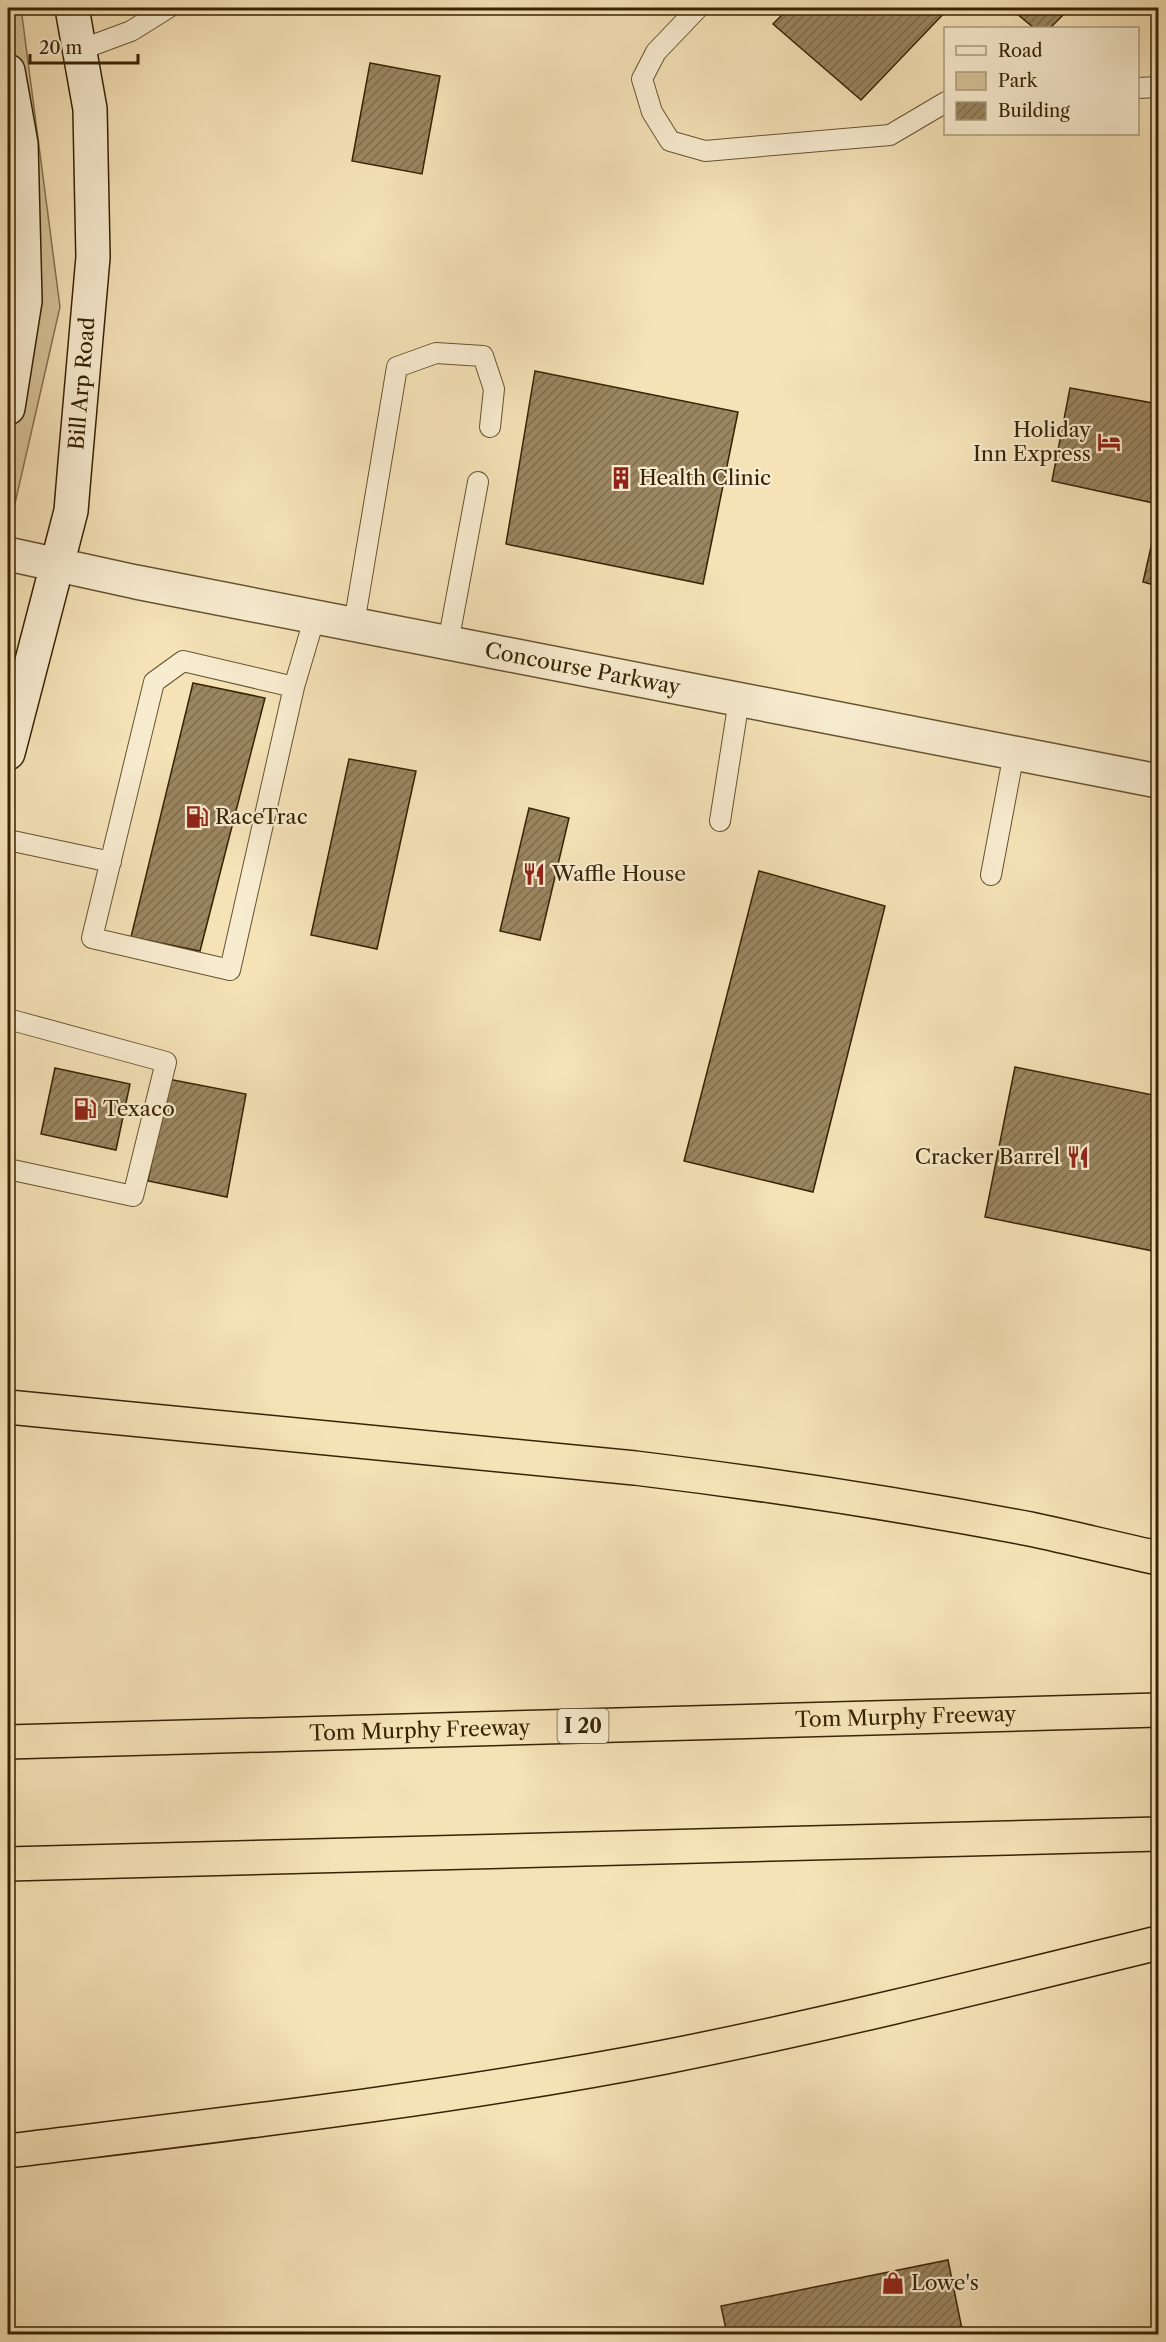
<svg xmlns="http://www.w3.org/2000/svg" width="1166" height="2342" viewBox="0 0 1166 2342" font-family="'Libre Caslon Text',serif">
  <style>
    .green { fill: #d5c298; stroke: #86724e; stroke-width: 1.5 }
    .building { fill: url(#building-hatch); stroke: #372303; stroke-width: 1.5 }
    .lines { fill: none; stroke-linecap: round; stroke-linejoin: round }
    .service-casing { stroke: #665330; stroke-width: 22 }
    .minor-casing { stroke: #665330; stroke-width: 36 }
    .secondary-casing { stroke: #372303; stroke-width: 36 }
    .motorway-casing { stroke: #372303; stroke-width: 36 }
    .service { stroke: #f8ecd0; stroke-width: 20 }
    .minor { stroke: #f8ecd0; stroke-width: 33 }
    .secondary { stroke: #f8ecd0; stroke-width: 33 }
    .motorway { stroke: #f5e2b7; stroke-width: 33 }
    .labels { text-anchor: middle; stroke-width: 4.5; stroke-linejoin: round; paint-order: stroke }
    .shield { fill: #f8ecd0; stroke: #715f40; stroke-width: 1.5 }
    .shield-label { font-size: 20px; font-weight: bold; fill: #372303 }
    .street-label { font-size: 21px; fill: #372303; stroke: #f8ecd0 }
    .poi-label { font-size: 21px; fill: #372303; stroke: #f8ecd0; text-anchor: start }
  </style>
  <defs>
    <pattern id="building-hatch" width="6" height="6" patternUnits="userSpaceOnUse" patternTransform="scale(1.5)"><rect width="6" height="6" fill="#9a8661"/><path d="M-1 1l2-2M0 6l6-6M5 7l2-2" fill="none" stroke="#7e6d4e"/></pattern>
  </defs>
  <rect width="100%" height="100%" fill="#f5e2b7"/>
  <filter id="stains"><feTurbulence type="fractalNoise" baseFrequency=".00333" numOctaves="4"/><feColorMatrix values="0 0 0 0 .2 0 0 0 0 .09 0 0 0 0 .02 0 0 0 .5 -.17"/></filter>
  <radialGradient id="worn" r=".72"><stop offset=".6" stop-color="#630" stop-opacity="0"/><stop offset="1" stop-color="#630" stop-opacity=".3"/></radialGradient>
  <path class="green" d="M8 8H21L60 307 8 534Z"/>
  <path class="building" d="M789 8H949L861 100 773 24Z
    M1010 8H1070L1050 28H1034Z
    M370 63 440 76 422 174 352 161Z
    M535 371 738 412 703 584 506 544Z
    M1070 388 1158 404V504L1052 481Z
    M1154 534 1158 535V586L1143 582Z
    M193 683 265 698 200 951 131 937Z
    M349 759 416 771 377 949 311 935Z
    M529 808 569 818 540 940 500 931Z
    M759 871 885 906 813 1192 684 1161Z
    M1015 1067 1158 1096V1252L985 1217Z
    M55 1068 130 1084 116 1150 41 1134Z
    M168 1079 246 1094 227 1197 148 1181Z
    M948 2260 963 2334H727L721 2306Z"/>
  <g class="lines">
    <g class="service-casing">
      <path id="service" d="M698 8 656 52 642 79 652 112 670 141 705 151 890 135 946 102
        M80 50 131 31 168 8
        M1138 88 1158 87
        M354 624 397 367 436 353 483 356 494 389 490 427
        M448 643 478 482
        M294 687 183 661 154 682 92 938 230 970 294 687 315 616
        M720 821 739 700
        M8 840 111 862
        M991 875 1014 753
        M8 1019 166 1062 133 1196 8 1169"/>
    </g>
    <g class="minor-casing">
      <g id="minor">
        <path id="s1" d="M8 554 136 582 1158 781"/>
      </g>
    </g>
    <g class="secondary-casing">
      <g id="secondary">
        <path d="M8 71 21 144 25 301 8 408"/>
        <path id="s2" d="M8 753 71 511 74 475 93 257 90 109 72 8"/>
      </g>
    </g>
    <g class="motorway-casing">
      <g id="motorway">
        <path d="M8 1407 635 1468C767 1484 899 1504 1030 1529 1073 1538 1116 1549 1158 1558"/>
        <path id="s3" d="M8 1742 1158 1710"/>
        <path d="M8 1864 1158 1834"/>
        <path d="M8 2151C227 2124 448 2099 665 2057 831 2024 995 1983 1158 1943"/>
      </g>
    </g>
    <use href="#service" class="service"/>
    <use href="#minor" class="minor"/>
    <use href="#secondary" class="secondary"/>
    <use href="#motorway" class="motorway"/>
  </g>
  <defs>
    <g id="hotel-bare" transform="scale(1.8)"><path d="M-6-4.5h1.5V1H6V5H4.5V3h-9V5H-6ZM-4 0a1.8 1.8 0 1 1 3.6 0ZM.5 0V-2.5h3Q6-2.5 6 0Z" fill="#8f2418" stroke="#f8ecd0" stroke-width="2.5" paint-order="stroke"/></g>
    <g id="building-bare" transform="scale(1.8)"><path d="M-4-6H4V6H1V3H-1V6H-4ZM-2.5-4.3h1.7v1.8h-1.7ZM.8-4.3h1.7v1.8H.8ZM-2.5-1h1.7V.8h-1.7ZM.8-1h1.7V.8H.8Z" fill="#8f2418" stroke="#f8ecd0" stroke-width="2.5" paint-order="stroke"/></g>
    <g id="fuel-bare" transform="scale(1.8)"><path d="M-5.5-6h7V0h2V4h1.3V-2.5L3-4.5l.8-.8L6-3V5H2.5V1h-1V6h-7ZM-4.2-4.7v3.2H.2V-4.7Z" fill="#8f2418" stroke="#f8ecd0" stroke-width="2.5" paint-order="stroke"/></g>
    <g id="restaurant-bare" transform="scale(1.8)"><path d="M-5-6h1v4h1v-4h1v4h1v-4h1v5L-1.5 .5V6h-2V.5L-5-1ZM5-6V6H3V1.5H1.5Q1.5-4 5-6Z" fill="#8f2418" stroke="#f8ecd0" stroke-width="2.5" paint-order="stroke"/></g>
    <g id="shop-bare" transform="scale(1.8)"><path d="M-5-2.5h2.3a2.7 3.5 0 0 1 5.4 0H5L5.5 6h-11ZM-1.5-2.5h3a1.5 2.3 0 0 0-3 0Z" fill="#8f2418" stroke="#f8ecd0" stroke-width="2.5" paint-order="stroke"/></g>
  </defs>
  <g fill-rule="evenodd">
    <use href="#hotel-bare" x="1109" y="442"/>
    <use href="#building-bare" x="621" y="478"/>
    <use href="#fuel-bare" x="197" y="817"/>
    <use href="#restaurant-bare" x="534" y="874"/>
    <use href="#fuel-bare" x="85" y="1109"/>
    <use href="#restaurant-bare" x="1078" y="1157"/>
    <use href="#shop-bare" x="893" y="2283"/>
  </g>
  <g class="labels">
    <rect class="shield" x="557.5" y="1709" width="51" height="34" rx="4.5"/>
    <g class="shield-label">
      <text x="583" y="1733">I 20</text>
    </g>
    <g class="street-label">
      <text dy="7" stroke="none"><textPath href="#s2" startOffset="378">Bill Arp Road</textPath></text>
      <text dy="7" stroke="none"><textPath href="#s1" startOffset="586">Concourse Parkway</textPath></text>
      <text dy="7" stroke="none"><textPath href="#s3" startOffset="898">Tom Murphy Freeway</textPath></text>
      <text dy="7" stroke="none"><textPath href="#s3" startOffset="412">Tom Murphy Freeway</textPath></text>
    </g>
    <g class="poi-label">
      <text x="1091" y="437" text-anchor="end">Holiday<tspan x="1091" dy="24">Inn Express</tspan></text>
      <text x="639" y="485">Health Clinic</text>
      <text x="215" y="824">RaceTrac</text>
      <text x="552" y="881">Waffle House</text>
      <text x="103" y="1116">Texaco</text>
      <text x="1060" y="1164" text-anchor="end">Cracker Barrel</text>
      <text x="911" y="2290">Lowe's</text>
    </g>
  </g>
  <rect width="1166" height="2342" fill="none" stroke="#f5e2b7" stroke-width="30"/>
  <rect x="9" y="9" width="1148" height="2324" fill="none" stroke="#372303" stroke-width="3"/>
  <rect x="15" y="15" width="1136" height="2312" fill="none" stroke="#372303" stroke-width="1.5"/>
  <rect x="944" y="27" width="195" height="108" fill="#f8ecd0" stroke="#ab9c7e" stroke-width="1.5"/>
  <rect x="956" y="46" width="30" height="9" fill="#f8ecd0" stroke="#ab9c7e" stroke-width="1.5"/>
  <text x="998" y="57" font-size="18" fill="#372303">Road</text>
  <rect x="956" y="72" width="30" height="18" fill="#d5c298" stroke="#ab9c7e" stroke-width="1.5"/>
  <text x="998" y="87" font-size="18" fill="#372303">Park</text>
  <rect x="956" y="102" width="30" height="18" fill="url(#building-hatch)" stroke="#ab9c7e" stroke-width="1.5"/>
  <text x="998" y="117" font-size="18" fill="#372303">Building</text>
  <path d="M30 54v9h108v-9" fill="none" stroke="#372303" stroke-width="3"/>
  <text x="39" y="54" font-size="18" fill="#372303" stroke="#f8ecd0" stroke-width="4.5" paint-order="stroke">20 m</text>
  <rect width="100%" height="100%" filter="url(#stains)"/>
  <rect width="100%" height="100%" fill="url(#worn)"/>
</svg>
